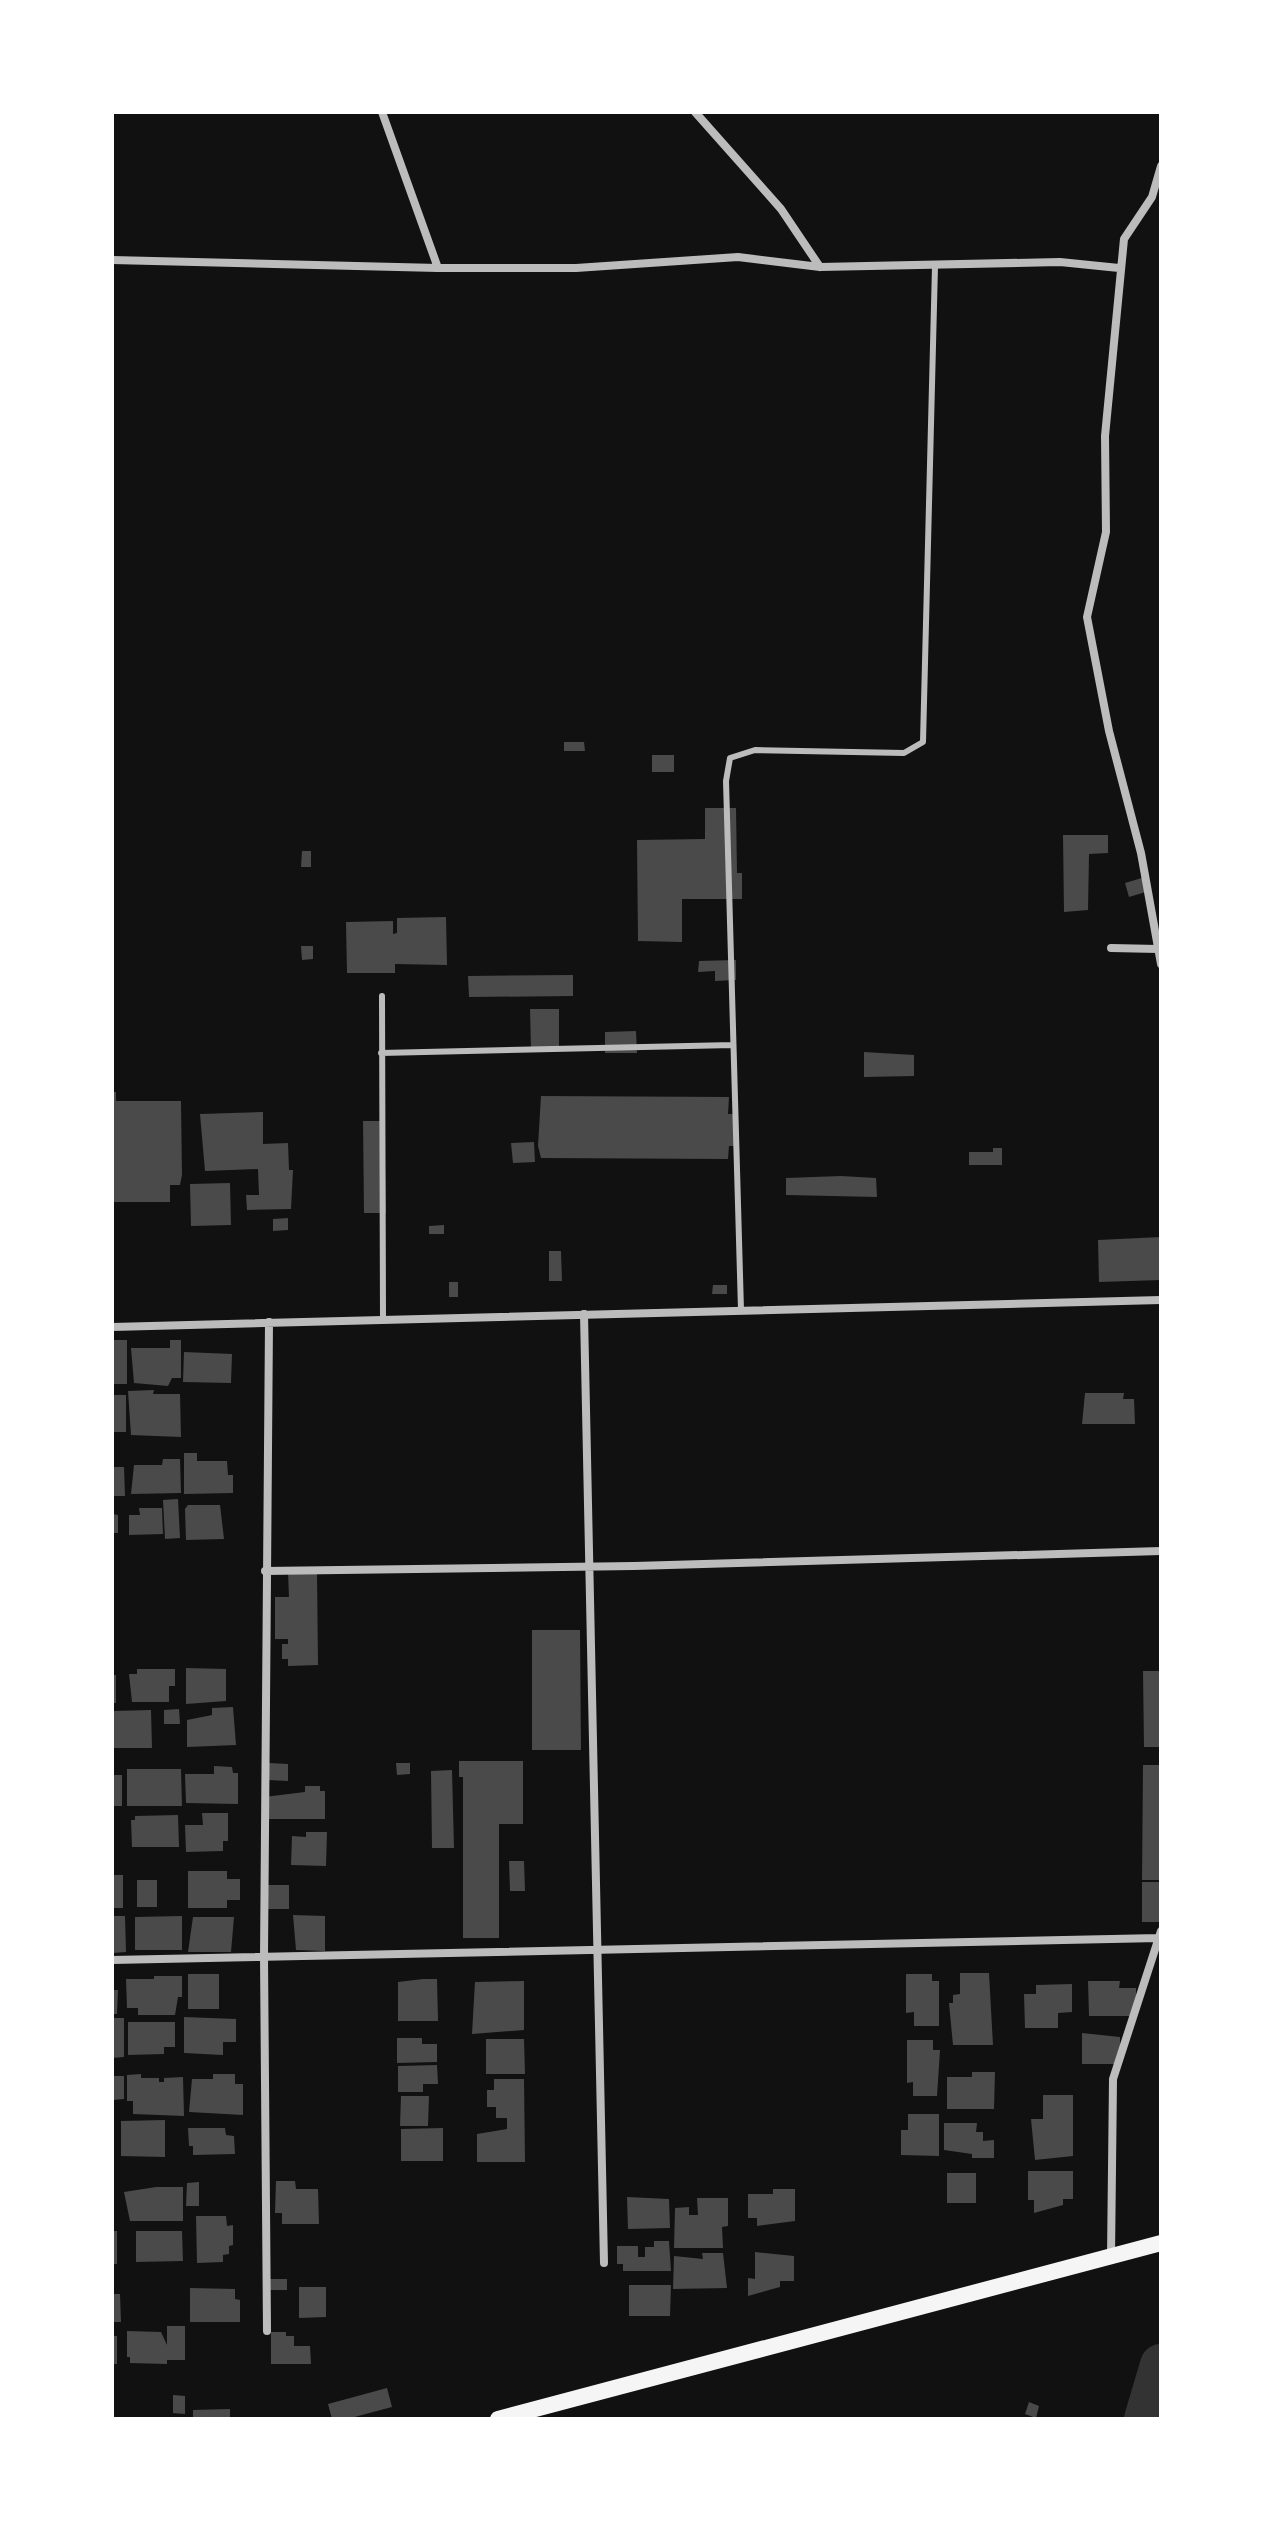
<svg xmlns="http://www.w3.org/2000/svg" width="1273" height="2531" viewBox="0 0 1273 2531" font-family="Helvetica,sans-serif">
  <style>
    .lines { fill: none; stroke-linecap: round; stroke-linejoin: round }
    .river { stroke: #333; stroke-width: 42 }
    .building { fill: #4a4a4a }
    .service { stroke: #bcbcbc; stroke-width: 6 }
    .minor { stroke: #bcbcbc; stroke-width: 8 }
    .secondary { stroke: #f5f5f5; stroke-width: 16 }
  </style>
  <rect width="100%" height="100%" fill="#111"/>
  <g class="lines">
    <path class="river" d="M1145 2419 1161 2365"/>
  </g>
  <path class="building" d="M564 742H584L585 751H564Z
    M652 755H674V772H652Z
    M705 808H736L737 873H742V899H682V942L638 941 637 840 705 839Z
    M1063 835H1108V853L1089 854 1088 910 1064 912Z
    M302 851H311V867H301Z
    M1145 877 1149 891 1129 897 1125 883Z
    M446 917 447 965 395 964V973H347L346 922 393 921V934L397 933V918Z
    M301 946H313V959L302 960Z
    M736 960V980L715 981V971L698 972 699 961Z
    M573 975V996L469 997 468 976Z
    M530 1009H559V1050H531Z
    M636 1031 637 1053H605V1032Z
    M864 1052 914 1055V1076L864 1077Z
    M112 1092H116V1101H181L182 1175 180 1185H170V1202H112Z
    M541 1096 729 1097 728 1114H734V1146H729L728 1159 541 1158 538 1146Z
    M263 1112V1144L288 1143 289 1170H293L291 1209 247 1210 246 1195H259L258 1169 205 1171 200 1114Z
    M363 1121H384L386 1213H364Z
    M534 1142 535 1162 513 1163 511 1143Z
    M993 1148H1002V1165H969V1152H993Z
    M841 1176 876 1178 877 1197 786 1195V1178Z
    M230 1183 231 1225 191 1226 190 1184Z
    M288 1218V1230L273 1231V1219Z
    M444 1225V1234H429V1226Z
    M1161 1237V1280L1099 1282 1098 1240Z
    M549 1251H561L562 1281H549Z
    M449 1282H458V1297H449Z
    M713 1285H727V1294H712Z
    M112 1340H127V1384H112Z
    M170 1340H181V1378H172L168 1386 134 1383 131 1348H170Z
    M184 1352 232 1354 231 1383 183 1382Z
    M154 1390 153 1394H180L181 1437 131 1435 128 1391Z
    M1085 1393H1124L1123 1399H1134L1135 1424H1082Z
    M112 1395H126V1432H112Z
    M184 1453H197V1461H227L228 1475H233V1493L184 1494Z
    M163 1459H180L181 1493 131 1494 134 1465H162Z
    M112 1467H124L125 1496H112Z
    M178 1499 180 1538 165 1539 163 1500Z
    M188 1505H220L224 1539 186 1540 185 1509Z
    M139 1508H162L163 1534 129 1535V1515H140Z
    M112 1514 118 1515V1533H112Z
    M288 1572H317L318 1665 288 1666V1659H282V1644H288V1639H275V1597H289Z
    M532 1630H580L581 1750H532Z
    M186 1668 226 1669V1701L186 1704Z
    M137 1669H175V1686H169V1702H132L129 1674H137Z
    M1143 1671H1161V1747H1144Z
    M112 1675H116V1703H112Z
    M233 1707 236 1745 187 1747V1720L212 1715V1708Z
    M179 1709 180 1724H164V1710Z
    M151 1710 152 1748H112V1711Z
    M459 1761H523V1824H499V1938H463V1777H459Z
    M269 1763 288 1764V1781L268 1780Z
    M396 1763H410V1774L397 1775Z
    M1143 1765H1161V1880H1142Z
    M214 1766 232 1767 233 1773H238V1804L186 1803 185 1774H214Z
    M127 1769H181L182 1806H127Z
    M452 1770 454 1848H432L431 1771Z
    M112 1775H122V1806H112Z
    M305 1786H320V1791H325V1819H264V1797L305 1792Z
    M202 1813H228V1841H223V1851L186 1852 185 1825H203Z
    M178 1815 179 1847H132L131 1820H135V1816Z
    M306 1832H327L326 1866 291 1865 292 1836 306 1837Z
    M509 1861H524L525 1891H510Z
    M188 1871H227V1879H240V1900H227V1908H188Z
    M112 1875H123V1908H112Z
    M137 1880H157V1907H137Z
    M1142 1882H1161V1922H1142Z
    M265 1885H289V1909H265Z
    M293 1915 325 1916V1951L296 1950Z
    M112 1916H125L126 1952 112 1953Z
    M182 1916V1950H135V1917Z
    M193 1917H234L231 1952H188Z
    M960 1973H989L993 2045H953L949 2003H953V1995L960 1994Z
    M188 1974H219V2009H188Z
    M906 1974H932V1981H939V2026H914V2012L906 2013Z
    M154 1976H182V1997H178L175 2015H138V2008H127L126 1979H154Z
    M423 1979H437L438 2021H398V1982Z
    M524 1981V2030L472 2034 475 1982Z
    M1088 1981H1120L1119 1988H1136V2016H1089Z
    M1072 1984V2012L1058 2013V2028H1025L1024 1994H1036V1985Z
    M112 1990H118L117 2014H112Z
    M184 2017 236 2019V2042H223V2055L184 2053Z
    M112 2018H124V2057L112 2058Z
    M128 2022H175V2047H164V2054L128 2055Z
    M1082 2033 1120 2037V2064H1082Z
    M397 2038H422V2044H437V2062L397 2063Z
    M486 2039H524L525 2074H486Z
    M907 2040H933V2050H940L937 2096H913V2082L907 2083Z
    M437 2065 438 2084H423V2092H398V2066Z
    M972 2072H995L994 2109H947V2077H972Z
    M141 2074V2078H159V2082H164V2078L183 2077 184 2116 133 2114V2101H127V2075Z
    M213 2074H235V2084H243V2115L189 2112 192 2079H213Z
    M113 2076H124V2099L113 2100Z
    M494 2079H524L525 2162H477V2134L507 2129V2118H496V2107H487V2090H494Z
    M1043 2095H1073V2156L1035 2160 1031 2119H1043Z
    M401 2096H429L428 2126H400Z
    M908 2114H939V2156L901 2155V2130H908Z
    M165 2120V2157L121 2156V2121Z
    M944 2123H977L976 2132H983V2141L994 2140V2158H972V2154L944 2150Z
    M188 2128H225L226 2135 234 2136 235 2154 193 2155V2146H189Z
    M443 2128V2161H401V2129Z
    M1028 2171H1073V2199H1063V2205L1034 2213V2200H1028Z
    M947 2173H976V2203H947Z
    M276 2181H295L296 2189H318L319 2224H282V2213H275Z
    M199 2182V2206H186L187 2183Z
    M156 2187H183V2221H130L124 2192Z
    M773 2189H795V2221L757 2226V2218H748V2194H773Z
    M627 2197 669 2199 670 2228 628 2229Z
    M697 2198H728V2226L722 2227 723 2248H674L675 2208 689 2207V2215H698Z
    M196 2216H226L227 2226 233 2225V2245L229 2246V2254L223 2255V2262L197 2263Z
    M112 2231H117V2264H112Z
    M136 2231H182L183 2261 136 2262Z
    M654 2241H669L671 2271H623V2264H617V2246H638V2257H645V2247H654Z
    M755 2252 794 2256V2281H780V2287L748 2296V2278L755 2279Z
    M702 2253H723L727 2288 673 2289 674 2256 703 2259Z
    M267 2279H287V2290H267Z
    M629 2285H671L670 2316H629Z
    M299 2287H326V2317L299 2318Z
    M190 2288 235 2289V2299L240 2300V2322H190Z
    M112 2294H120L121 2322H112Z
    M167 2326H185V2360H167V2364L130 2363V2357H127V2331L161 2332 167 2345Z
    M271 2332H286V2336H294V2346H310L311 2364H271Z
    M112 2336H117V2364H112Z
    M387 2388 392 2407 347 2419H332L328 2404Z
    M173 2395 185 2396V2414L173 2413Z
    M1029 2402 1039 2406 1036 2418 1025 2414Z
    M230 2409V2419H193V2410Z"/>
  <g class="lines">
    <path class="service" d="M382 996 383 1318
      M381 1053 733 1045
      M741 1310 726 781 730 758 755 750 904 753 923 742 935 266"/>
    <path class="minor" d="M382 112 438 268
      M695 112 781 209 820 267
      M1161 166 1152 197 1124 239 1105 436 1106 532 1087 617 1109 731 1141 853 1161 964
      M112 260 438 268H576L738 257 820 267 1060 262 1119 268
      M1111 948 1158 949
      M584 1314 604 2263
      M112 1327 1161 1300
      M265 1571 634 1566 1161 1551
      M112 1960 1159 1938
      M1111 2257 1113 2079 1161 1931
      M267 2331 264 1957 269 1322"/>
    <path class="secondary" d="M498 2419 1161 2243"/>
  </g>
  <rect width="1273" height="2531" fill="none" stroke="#ffffff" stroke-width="228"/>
</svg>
